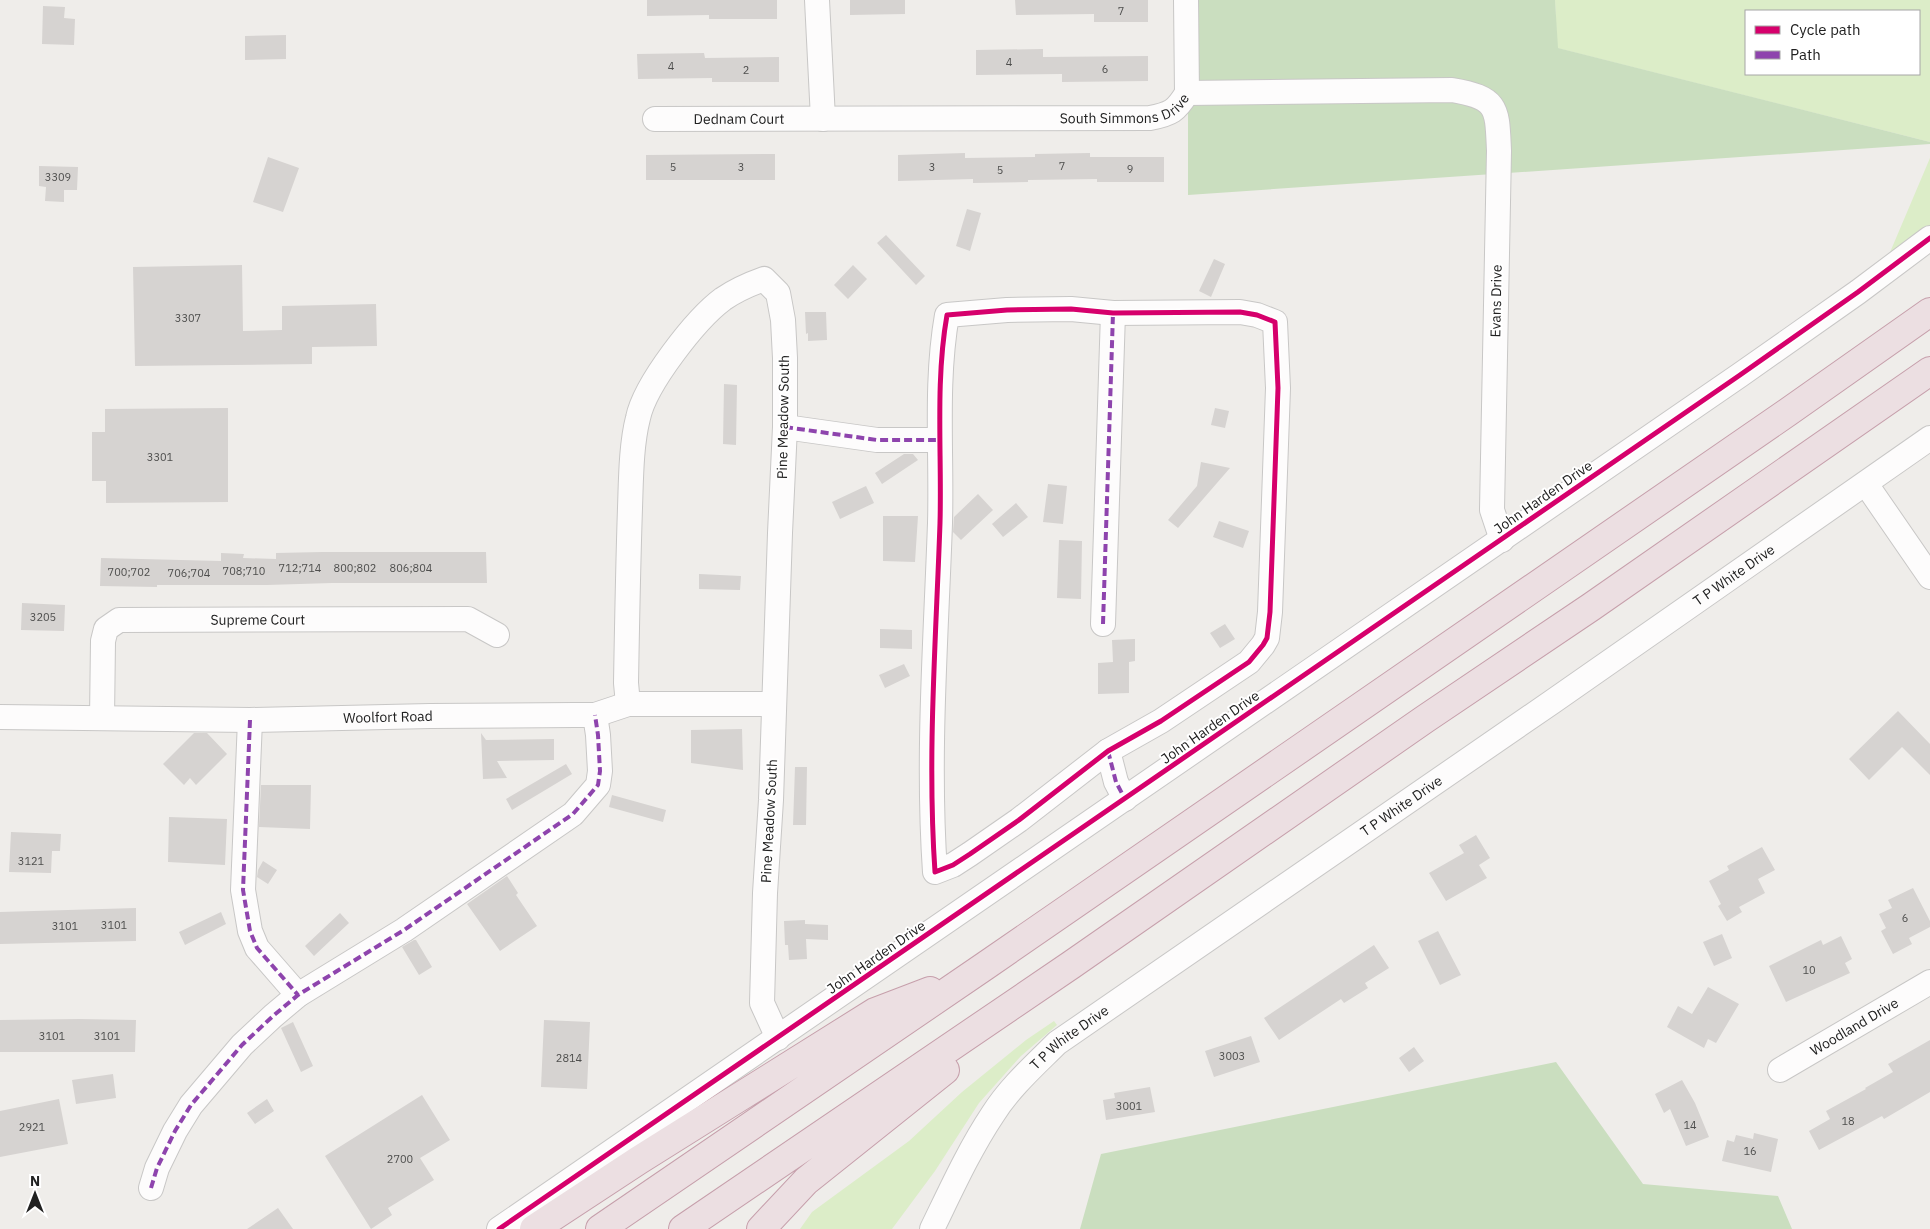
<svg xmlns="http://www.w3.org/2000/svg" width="1930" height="1229" viewBox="0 0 1930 1229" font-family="'IBM Plex Sans',sans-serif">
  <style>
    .grass { fill: #dcedc8; fill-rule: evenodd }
    .forest { fill: #cadebf }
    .building { fill: #d6d3d1 }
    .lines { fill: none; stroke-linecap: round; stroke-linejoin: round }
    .minor-casing { stroke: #c8c7c6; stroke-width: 26 }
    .highway-casing { stroke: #c69fab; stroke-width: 30 }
    .minor { stroke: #fdfcfc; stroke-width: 24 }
    .highway { stroke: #ecdfe2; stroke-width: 28 }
    .quiet { stroke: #8e44ad; stroke-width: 4; stroke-dasharray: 8 4; stroke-linecap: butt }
    .cycleway-casing { stroke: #fff; stroke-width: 8 }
    .cycleway { stroke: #d6006c; stroke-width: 5 }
    .labels { text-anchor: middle; stroke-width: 4; stroke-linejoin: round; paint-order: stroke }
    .number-label { font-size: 11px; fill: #4e4e4d }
    .street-label { font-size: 14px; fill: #212121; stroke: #fff }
  </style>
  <rect width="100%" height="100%" fill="#efedea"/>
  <path class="grass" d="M1555 0H1930V142L1557 48ZM1746 11H1919V74H1746Z
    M1930 158V225L1888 257Z
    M1054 1021 1057 1025 1021 1056 979 1103 935 1171 892 1229H800L812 1212 909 1141 962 1092 1026 1040Z"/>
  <path class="forest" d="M1188 0H1555L1558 48 1930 142V144L1188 195Z
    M1556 1062 1643 1184 1778 1196 1792 1229H1080L1101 1154Z"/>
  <path class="building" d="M647 0H777V19H709V15L647 16Z
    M850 0H905V14L850 15Z
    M1015 0H1148V22H1094V14L1016 15Z
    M43 6 65 7 64 18 75 19 74 45 42 44Z
    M286 35V59L245 60V36Z
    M1043 49V57L1148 56V81L1062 82V74L976 75V50Z
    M704 53 705 58 779 57V82H712V78L638 79 637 54Z
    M965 153V158L1035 157V154L1090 153V157H1164V182H1097V179L1028 180V182L973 183V179L898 181V155Z
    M775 154V180H646V155Z
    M268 157 299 168 283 212 253 202Z
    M39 166 78 167 77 190H64V202L45 201 46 187 39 186Z
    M967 209 981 213 970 251 956 246Z
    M886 235 925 276 916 285 877 243Z
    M1214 259 1225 264 1211 297 1199 291Z
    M242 265 243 331 282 330V306L376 304 377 346 312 347V364L135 366 133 267Z
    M853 265 867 279 848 299 834 285Z
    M805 312H826L827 340 808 341V333L806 334Z
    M724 384 737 385 736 445 723 444Z
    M228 408V502L106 503V481H92V432H105V409Z
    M1215 408 1229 411 1225 428 1211 425Z
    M904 454H913L918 460 882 484 875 473Z
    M1201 462 1230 468 1178 528 1168 520 1197 486Z
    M1048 484 1067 486 1063 524 1043 522Z
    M866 486 874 503 840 519 832 502Z
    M978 494 993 510 961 540 953 532 954 517Z
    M1016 503 1028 517 1003 537 992 524Z
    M883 516H918L915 562 883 561Z
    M1219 521 1249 531 1243 548 1213 537Z
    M1059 540 1082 541 1081 599 1057 598Z
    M322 552H486L487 583H332L267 585H157V587L100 586 101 558 221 561V553L244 554 243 558 276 559V553Z
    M699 574 741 576 740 590 699 589Z
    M22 603 65 605 64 631 21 630Z
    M1225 624 1235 639 1220 648 1210 633Z
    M880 629 912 630V649L880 648Z
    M1135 639V661L1129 662V693L1098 694V663L1113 662 1112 640Z
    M904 664 910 676 885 688 879 675Z
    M1898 711 1930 744V775L1902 747 1869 780 1849 759Z
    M742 729 743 770 691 763V730Z
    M194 733H207L227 754 196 785 190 778 184 785 163 764Z
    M481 733 486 740 554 739V760L497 761 507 778 483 779Z
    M566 764 572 774 512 810 506 799Z
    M795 767H807L806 825H793Z
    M261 785H311L310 829 259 827Z
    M612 795 666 810 663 822 609 807Z
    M169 817 227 819 225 865 168 862Z
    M11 832 61 834 60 851H52L51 873 9 872Z
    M1476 835 1490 858 1479 865 1487 878 1446 901 1429 873 1464 853 1459 845Z
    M1762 847 1775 870 1758 879 1765 893 1739 907 1742 912 1727 921 1718 906 1721 904 1709 881 1729 870 1727 866Z
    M263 861 277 870 268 884 257 877 258 870Z
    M507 876 518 893 516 895 537 926 500 951 467 904Z
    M1913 888 1930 921V927L1909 938 1912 944 1893 954 1881 931 1886 928 1879 914 1892 908 1888 900Z
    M136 908V941L0 944V912Z
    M221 912 226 924 185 945 179 932Z
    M340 913 349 923 314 956 305 946Z
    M805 920V924L828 925V940L806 939 807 959 789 960 788 945H785L784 921Z
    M1438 931 1461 975 1440 985 1418 941Z
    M1722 934 1732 958 1714 966 1703 942Z
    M1841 936 1852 959 1845 963 1850 973 1786 1002 1769 966 1821 940 1823 945Z
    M414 940H416L432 967 419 975 402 947Z
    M1374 945 1389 968 1365 983 1368 988 1344 1003 1341 999 1279 1040 1264 1018Z
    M1708 987 1739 1004 1716 1043 1708 1039 1704 1048 1667 1027 1678 1006 1692 1014Z
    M79 1019 136 1020 135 1052H0V1020Z
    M544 1020 590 1022 587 1089 541 1087Z
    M293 1022 313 1066 301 1072 281 1028Z
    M1251 1036 1260 1062 1214 1077 1205 1051Z
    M1930 1040V1092L1884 1119 1882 1116 1819 1150 1809 1131 1830 1119 1826 1111 1866 1089 1865 1088 1893 1072 1888 1064Z
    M1414 1047 1424 1061 1409 1072 1399 1058Z
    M113 1074 116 1098 76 1104 72 1080Z
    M1682 1080 1695 1103 1709 1137 1686 1146 1670 1109 1664 1113 1655 1094Z
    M1150 1087 1155 1112 1106 1120 1103 1100 1115 1098 1114 1093Z
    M422 1095 450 1140 420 1158 434 1180 388 1208 392 1215 371 1229 325 1156Z
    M59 1099 68 1144 0 1157V1111Z
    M267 1099 274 1111 255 1124 247 1113Z
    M1754 1133 1778 1139 1771 1172 1722 1161 1727 1140 1734 1142 1736 1135 1753 1139Z
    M278 1208 293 1229H247Z"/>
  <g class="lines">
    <g class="minor-casing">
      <g id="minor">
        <path d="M817 0 823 119"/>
        <path d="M1186 0 1187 93"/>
        <path d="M1187 93 1452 90C1499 98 1497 108 1499 151L1492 510 1502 540"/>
        <path id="s1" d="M655 119 1150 118C1171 114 1176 111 1187 93"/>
        <path d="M1071 309 1113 313 1240 312 1257 315 1275 322 1278 388 1270 612 1267 638 1263 645 1249 662 1161 721 1108 751 1019 820 970 854 953 865 935 872C927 756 936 639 940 523 942 454 935 383 947 315L1007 310Z"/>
        <path d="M785 427 877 440H939"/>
        <path d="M1866 484 1930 577"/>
        <path d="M1103 624 1113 313"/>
        <path d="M628 704 626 683C627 625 628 566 630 508 631 480 631 445 638 418 645 384 696 319 723 299 736 290 750 284 764 279L778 293 783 320 785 358V427L780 533 771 800 765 893 762 1003 778 1038"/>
        <path id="s2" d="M0 717 250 720 430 716 575 715H595L628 704H773"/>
        <path id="s3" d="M102 718 103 641 106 629 119 620 468 619 497 635"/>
        <path d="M250 720 243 890 250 931 257 948 298 995"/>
        <path d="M1108 751 1116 782 1125 799"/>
        <path id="s4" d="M1780 1070 1930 982"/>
        <path d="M151 1188 157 1168 175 1131 191 1105 242 1045 273 1016 298 995 404 930 573 814 598 785 600 771 598 735 595 715"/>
        <path d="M499 1229 1740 375 1858 292 1930 238"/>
        <path id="s5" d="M932 1229C951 1190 969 1150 993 1114 1010 1087 1035 1065 1057 1043L1552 702 1930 438"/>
      </g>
    </g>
    <g class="highway-casing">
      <path id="highway" d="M534 1229 639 1160 875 1012 930 991
        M600 1229 985 966 1788 412 1930 312
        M683 1229 1071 965 1425 719 1591 607 1930 371
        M761 1229 806 1181 945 1070"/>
    </g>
    <use href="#minor" class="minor"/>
    <use href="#highway" class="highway"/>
    <path class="quiet" d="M785 427 877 440H939
      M1103 624 1113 313
      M250 720 243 890 250 931 257 948 298 995
      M1108 751 1116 782 1125 799
      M151 1188 157 1168 175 1131 191 1105 242 1045 273 1016 298 995 404 930 573 814 598 785 600 771 598 735 595 715"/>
    <g class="cycleway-casing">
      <path id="cycleway" d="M1071 309 1113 313 1240 312 1257 315 1275 322 1278 388 1270 612 1267 638 1263 645 1249 662 1161 721 1108 751 1019 820 970 854 953 865 935 872C927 756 936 639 940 523 942 454 935 383 947 315L1007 310Z
        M499 1229 1740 375 1858 292 1930 238"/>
    </g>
    <use href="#cycleway" class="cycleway"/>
  </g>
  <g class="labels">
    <g class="number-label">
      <text x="1121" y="15">7</text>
      <text x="1009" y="66">4</text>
      <text x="671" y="70">4</text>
      <text x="1105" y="73">6</text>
      <text x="746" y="74">2</text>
      <text x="1062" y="170">7</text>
      <text x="673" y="171">5</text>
      <text x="741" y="171">3</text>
      <text x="932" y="171">3</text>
      <text x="1130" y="173">9</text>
      <text x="1000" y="174">5</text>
      <text x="58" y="181">3309</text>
      <text x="188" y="322">3307</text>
      <text x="160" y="461">3301</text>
      <text x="300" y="572">712;714</text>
      <text x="355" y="572">800;802</text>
      <text x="411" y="572">806;804</text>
      <text x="244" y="575">708;710</text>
      <text x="129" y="576">700;702</text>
      <text x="189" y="577">706;704</text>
      <text x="43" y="621">3205</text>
      <text x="31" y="865">3121</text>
      <text x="1905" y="922">6</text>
      <text x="114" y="929">3101</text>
      <text x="65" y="930">3101</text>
      <text x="1809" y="974">10</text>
      <text x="52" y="1040">3101</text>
      <text x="107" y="1040">3101</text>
      <text x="1232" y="1060">3003</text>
      <text x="569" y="1062">2814</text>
      <text x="1129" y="1110">3001</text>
      <text x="1848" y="1125">18</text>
      <text x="1690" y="1129">14</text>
      <text x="32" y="1131">2921</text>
      <text x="1750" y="1155">16</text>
      <text x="400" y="1163">2700</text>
    </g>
    <g class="street-label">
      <text dy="5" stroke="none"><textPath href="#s1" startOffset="472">South Simmons Drive</textPath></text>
      <text dy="5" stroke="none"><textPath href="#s1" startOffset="84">Dednam Court</textPath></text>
      <text transform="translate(1496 301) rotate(-89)" y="5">Evans Drive</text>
      <text transform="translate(783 417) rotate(-89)" y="5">Pine Meadow South</text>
      <text transform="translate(1543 497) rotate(-35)" y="5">John Harden Drive</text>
      <text dy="5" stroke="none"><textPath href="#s5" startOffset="1049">T P White Drive</textPath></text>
      <text dy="5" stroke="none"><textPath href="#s3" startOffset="244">Supreme Court</textPath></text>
      <text dy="5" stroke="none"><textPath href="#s2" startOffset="388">Woolfort Road</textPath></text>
      <text transform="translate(1210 727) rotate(-35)" y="5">John Harden Drive</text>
      <text dy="5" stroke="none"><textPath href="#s5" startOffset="644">T P White Drive</textPath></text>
      <text transform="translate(769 821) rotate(-87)" y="5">Pine Meadow South</text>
      <text transform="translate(876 957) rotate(-35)" y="5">John Harden Drive</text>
      <text dy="5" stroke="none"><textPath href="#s4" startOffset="86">Woodland Drive</textPath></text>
      <text dy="5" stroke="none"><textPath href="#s5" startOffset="239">T P White Drive</textPath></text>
    </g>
  </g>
  <rect x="1745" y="10" width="175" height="65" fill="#ffffff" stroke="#a6a6a6"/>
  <rect x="1755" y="26" width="25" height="8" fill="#d6006c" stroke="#a6a6a6"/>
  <text x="1790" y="35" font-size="15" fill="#212121">Cycle path</text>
  <rect x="1755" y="51" width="25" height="8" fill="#8e44ad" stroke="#a6a6a6"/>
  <text x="1790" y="60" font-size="15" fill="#212121">Path</text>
  <g transform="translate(35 1194)" stroke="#ffffff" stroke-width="4" paint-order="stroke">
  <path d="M0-4L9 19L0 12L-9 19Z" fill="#212121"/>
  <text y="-8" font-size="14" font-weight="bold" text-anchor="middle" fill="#212121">N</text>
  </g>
</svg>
